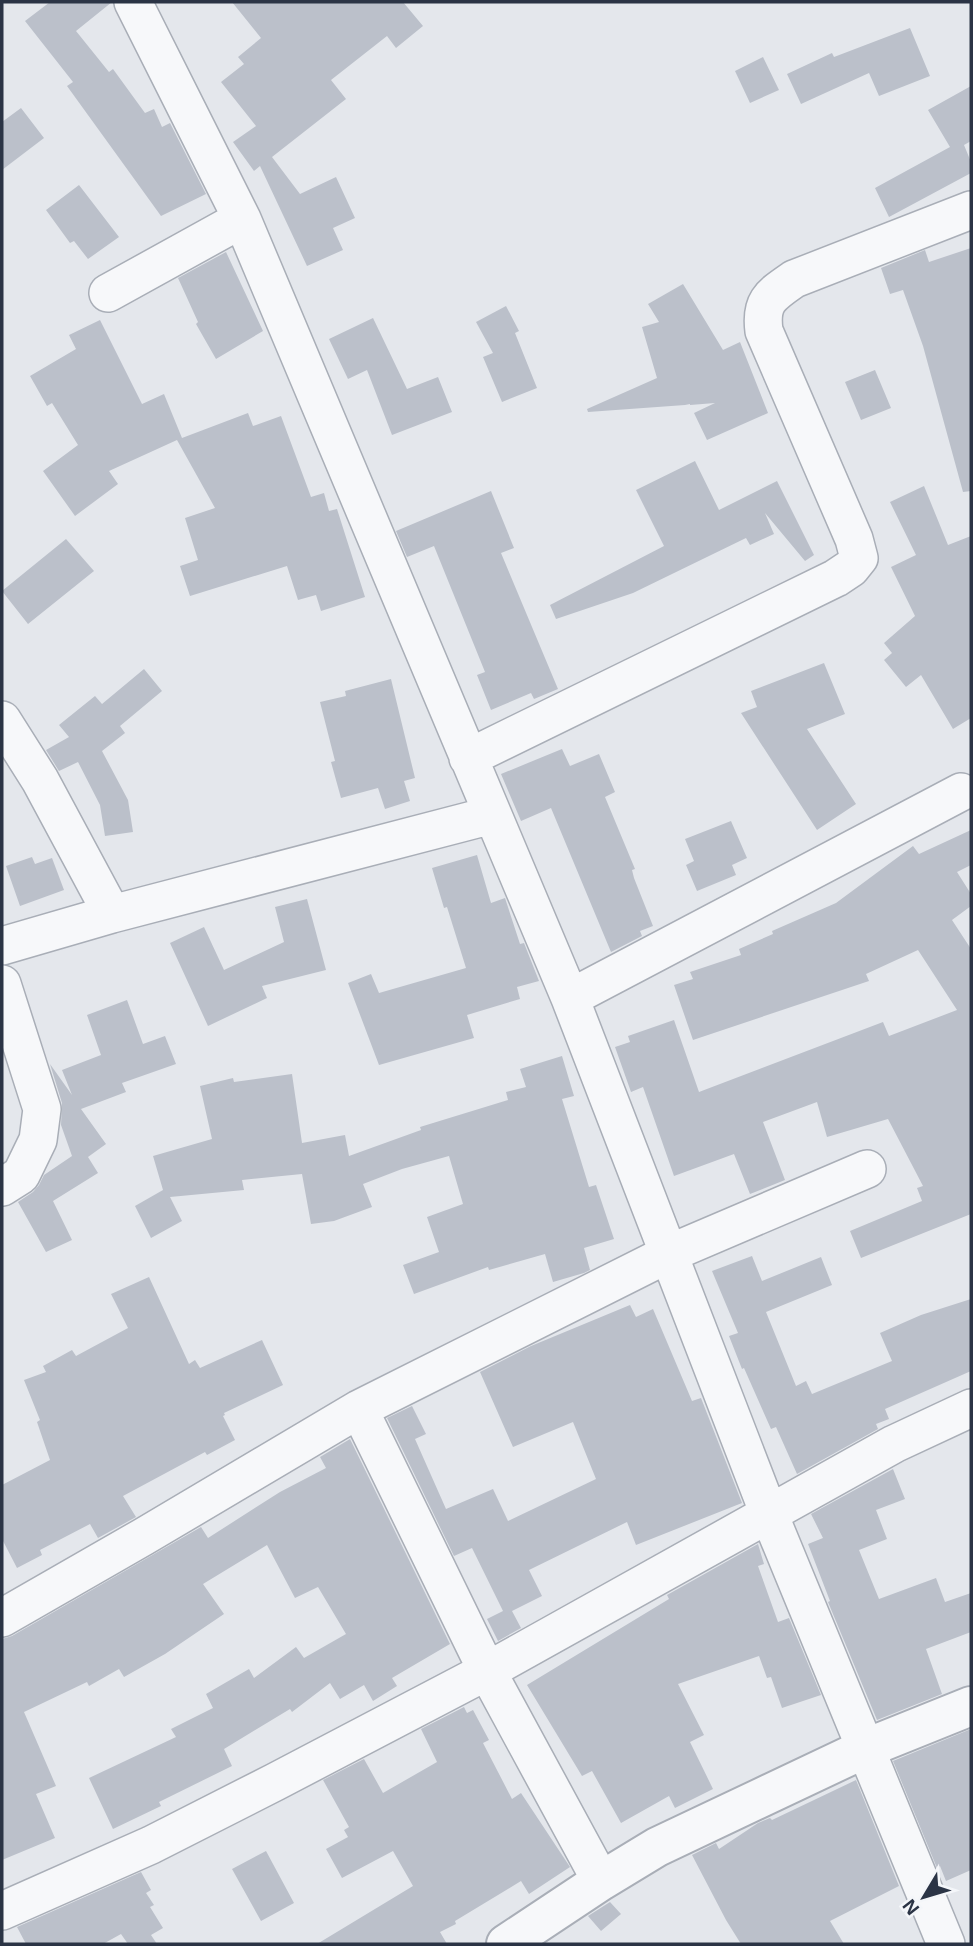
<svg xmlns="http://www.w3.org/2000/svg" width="973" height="1946" viewBox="0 0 973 1946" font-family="Arial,sans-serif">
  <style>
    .building { fill: #bbc0ca }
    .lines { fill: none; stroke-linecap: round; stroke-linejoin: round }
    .minor-casing { stroke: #a9aeb7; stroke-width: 40 }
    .tertiary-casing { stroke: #a9aeb7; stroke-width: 42 }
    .minor { stroke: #f7f8fa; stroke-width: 37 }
    .tertiary { stroke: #f7f8fa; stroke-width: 38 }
  </style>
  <rect width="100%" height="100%" fill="#e4e7ec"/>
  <path class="building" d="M50 2H112L76 31 109 72 113 69 145 113 154 109 162 127 170 123 206 194 161 216 67 86 73 82 25 21Z
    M232 2H403L423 26 396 48 387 36 331 80 346 99 272 157 300 194 336 177 355 218 333 228 343 250 307 266 260 166 254 171 233 142 256 126 221 82 244 64 238 57 261 38Z
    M910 28 930 76 879 96 869 73 801 104 787 74 832 53 834 57Z
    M763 57 779 90 750 103 735 71Z
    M971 86V141L964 145 971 162V173L889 217 875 188 950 147 928 110Z
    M21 108 44 138 2 170V122Z
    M79 185 119 237 88 259 74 241 70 243 46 210Z
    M971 248V491L963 492 923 346 903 290 890 294 881 268 925 250 929 262Z
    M226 252 263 331 216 359 196 324 198 322 178 278Z
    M683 284 723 350 740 342 768 413 707 440 694 413 715 403 690 405V404L685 405 588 412 587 409 657 378 642 327 659 322 648 304Z
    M506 306 519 331 515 333 537 388 502 402 483 357 493 353 476 322Z
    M373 318 407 389 438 377 452 412 392 435 367 370 348 379 329 339Z
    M100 320 142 404 164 394 182 438 248 413 253 426 281 416 311 497 324 493 329 511 337 509 365 597 321 611 316 595 298 600 287 566 190 596 180 566 198 560 185 518 215 508 177 440 109 471 118 484 75 516 43 471 78 445 52 403 47 406 30 376 76 349 69 335Z
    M875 370 891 408 861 420 845 382Z
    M695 461 719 510 757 491V493V491L777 481 814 555 805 561 765 513 774 534 750 545 746 538 633 593 556 619 550 605 664 546 636 490Z
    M924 486 948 545 971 536V718L953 729 921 675 906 687 884 660 892 653 884 643 915 616 891 567 916 555 890 502Z
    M491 491 514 548 501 553 558 689 534 699 531 693 491 710 477 675 485 672 434 546 407 557 396 531Z
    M66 539 94 571 28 624 2 591Z
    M824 663 845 714 807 729 856 804 817 830 741 713 757 707 751 691Z
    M144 669 162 691 120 726 125 733 102 751 128 800 133 832 105 836 100 805 78 762 59 771 46 750 69 737 59 725 95 696 102 704Z
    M391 679 415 778 404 781 410 801 385 809 378 788 341 798 331 762 335 761 320 702 346 696 345 691Z
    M562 749 570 766 599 754 615 792 605 797 635 869 632 870 634 878 653 926 640 931 642 936 611 952 551 808 521 821 501 774Z
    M731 821 747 858 732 865 736 875 697 891 686 865 694 861 685 839Z
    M971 830V865L957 872 971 894V906L952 920 971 949V1214L861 1258 850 1231 922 1201 917 1188 923 1186 888 1119 827 1137 817 1102 763 1122 785 1180 750 1194 734 1154 674 1176 643 1087 631 1092 615 1047 630 1042 628 1036 674 1020 699 1092 883 1022 889 1036 957 1010 918 950 866 974 869 981 693 1040 674 985 693 979 690 972 741 955 739 949 773 934 772 931 836 903 913 846 919 854Z
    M477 855 491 903 505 898 520 944 524 943 539 981 517 987 520 999 467 1015 474 1038 379 1065 348 983 371 974 379 993 466 968 447 907 444 908 432 868Z
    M32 857 35 864 52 858 64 890 20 906 6 866Z
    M307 899 326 970 262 986 267 998 208 1026 170 943 204 927 224 970 284 942 275 907Z
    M127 1000 143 1044 165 1036 176 1064 122 1083 126 1092 81 1109 106 1144 88 1157 98 1173 53 1201 72 1240 46 1252 18 1202 33 1192 39 1185 44 1175 72 1156 61 1125 62 1103 50 1064 72 1095 62 1070 101 1055 87 1015Z
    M562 1056 574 1096 562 1099 589 1187 596 1185 614 1239 584 1248 590 1270 584 1273 553 1282 545 1254 489 1270 488 1267 414 1294 403 1265 439 1252 427 1217 463 1204 449 1156 402 1169 363 1184 372 1207 334 1221 311 1224 302 1174 242 1180 244 1190 170 1197 182 1221 151 1238 135 1206 163 1190 153 1156 212 1139 200 1086 233 1078 234 1082 292 1074 302 1143 345 1135 349 1156 421 1130 420 1127 508 1100 506 1092 526 1087 520 1069Z
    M752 1256 762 1281 821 1257 832 1285 766 1312 796 1386 806 1381 812 1394 892 1361 880 1333 921 1315 971 1299V1371L885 1409 889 1419 876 1424 878 1429 797 1474 776 1427 771 1429 744 1368 742 1369 729 1336 738 1333 712 1271Z
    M149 1277 189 1364 195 1360 200 1368 262 1340 283 1385 224 1413 225 1415 223 1416 235 1440 207 1455 205 1452 123 1496 136 1517 98 1538 90 1524 40 1550 42 1555 17 1568 2 1539V1485L50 1460 37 1422 40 1420 24 1380 46 1372 43 1366 72 1350 76 1356 128 1328 111 1294Z
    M630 1305 636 1317 653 1309 692 1401 701 1398 742 1503 636 1545 627 1522 529 1570 542 1596 512 1611 521 1628 498 1641 487 1619 503 1611 472 1548 454 1556 387 1418 412 1406 426 1434 415 1439 446 1509 493 1489 508 1521 596 1479 573 1422 513 1447 480 1372 531 1346Z
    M350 1439 450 1644 392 1678 397 1686 373 1701 364 1685 340 1699 330 1683 292 1712 290 1709 224 1749 232 1766 159 1802 161 1806 113 1829 89 1778 176 1737 171 1729 213 1708 206 1694 249 1669 254 1678 296 1647 304 1658 346 1634 318 1587 295 1598 267 1545 203 1584 224 1614 165 1654 124 1677 119 1669 89 1686 87 1682 24 1712 56 1786 36 1794 55 1838 2 1860V1639L12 1636 201 1527 208 1538 280 1492 326 1468 320 1457Z
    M893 1469 905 1499 876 1510 887 1539 859 1550 879 1599 936 1578 945 1602 971 1593V1632L926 1649 942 1694 877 1720 828 1602 830 1601 808 1544 823 1538 811 1514Z
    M758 1544 764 1564 758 1566 778 1622 789 1618 821 1695 782 1708 771 1677 767 1678 759 1656 678 1684 704 1735 690 1742 713 1789 675 1808 669 1796 621 1823 592 1771 582 1776 527 1685 669 1599 667 1595Z
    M464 1707 467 1713 473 1710 489 1740 483 1743 512 1799 521 1793 570 1867 529 1894 521 1881 455 1921 456 1924 440 1932 447 1944H317L413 1886 393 1851 342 1878 326 1849 348 1837 344 1830 349 1827 323 1780 364 1759 383 1793 437 1762 421 1729Z
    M971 1729V1870L946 1881 940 1866 937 1868 893 1761Z
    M856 1780 899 1886 830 1921 844 1944H741L726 1920 692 1855 716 1843 719 1849 758 1823 770 1818 772 1820Z
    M266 1851 294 1903 261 1921 232 1869Z
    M141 1872 151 1890 146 1893 154 1905 150 1907 163 1928 151 1935 157 1944H128L121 1934 103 1944H26L17 1927Z
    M610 1902 621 1914 601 1931 588 1916Z"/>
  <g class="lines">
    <g class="minor-casing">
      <path id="minor" d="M133 2 242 219 570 998 769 1514 946 1944
        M108 293 242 219
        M2 720 40 780 112 914
        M468 758 836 578 851 568 859 558 854 539 764 331C760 301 771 295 794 279L971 210
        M2 946 112 914 492 815
        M2 984 42 1109 38 1140 21 1175 2 1187
        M570 998 961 792
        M359 1409 487 1671 601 1881
        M2 1618 143 1537 359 1409 668 1254 867 1169
        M2 1911 151 1845 275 1782 487 1671 894 1444 971 1408"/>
    </g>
    <g class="tertiary-casing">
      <path id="tertiary" d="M506 1944 601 1881 657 1847 864 1749 971 1706"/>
    </g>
    <use href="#minor" class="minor"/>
    <use href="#tertiary" class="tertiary"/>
  </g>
  <rect width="973" height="1946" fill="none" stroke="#2b3445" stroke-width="7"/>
  <g transform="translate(924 1897) rotate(232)" stroke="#f4f6f9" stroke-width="5" paint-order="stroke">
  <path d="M0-5L12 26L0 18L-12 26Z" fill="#2b3445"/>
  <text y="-10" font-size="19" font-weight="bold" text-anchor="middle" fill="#2b3445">N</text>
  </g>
</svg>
